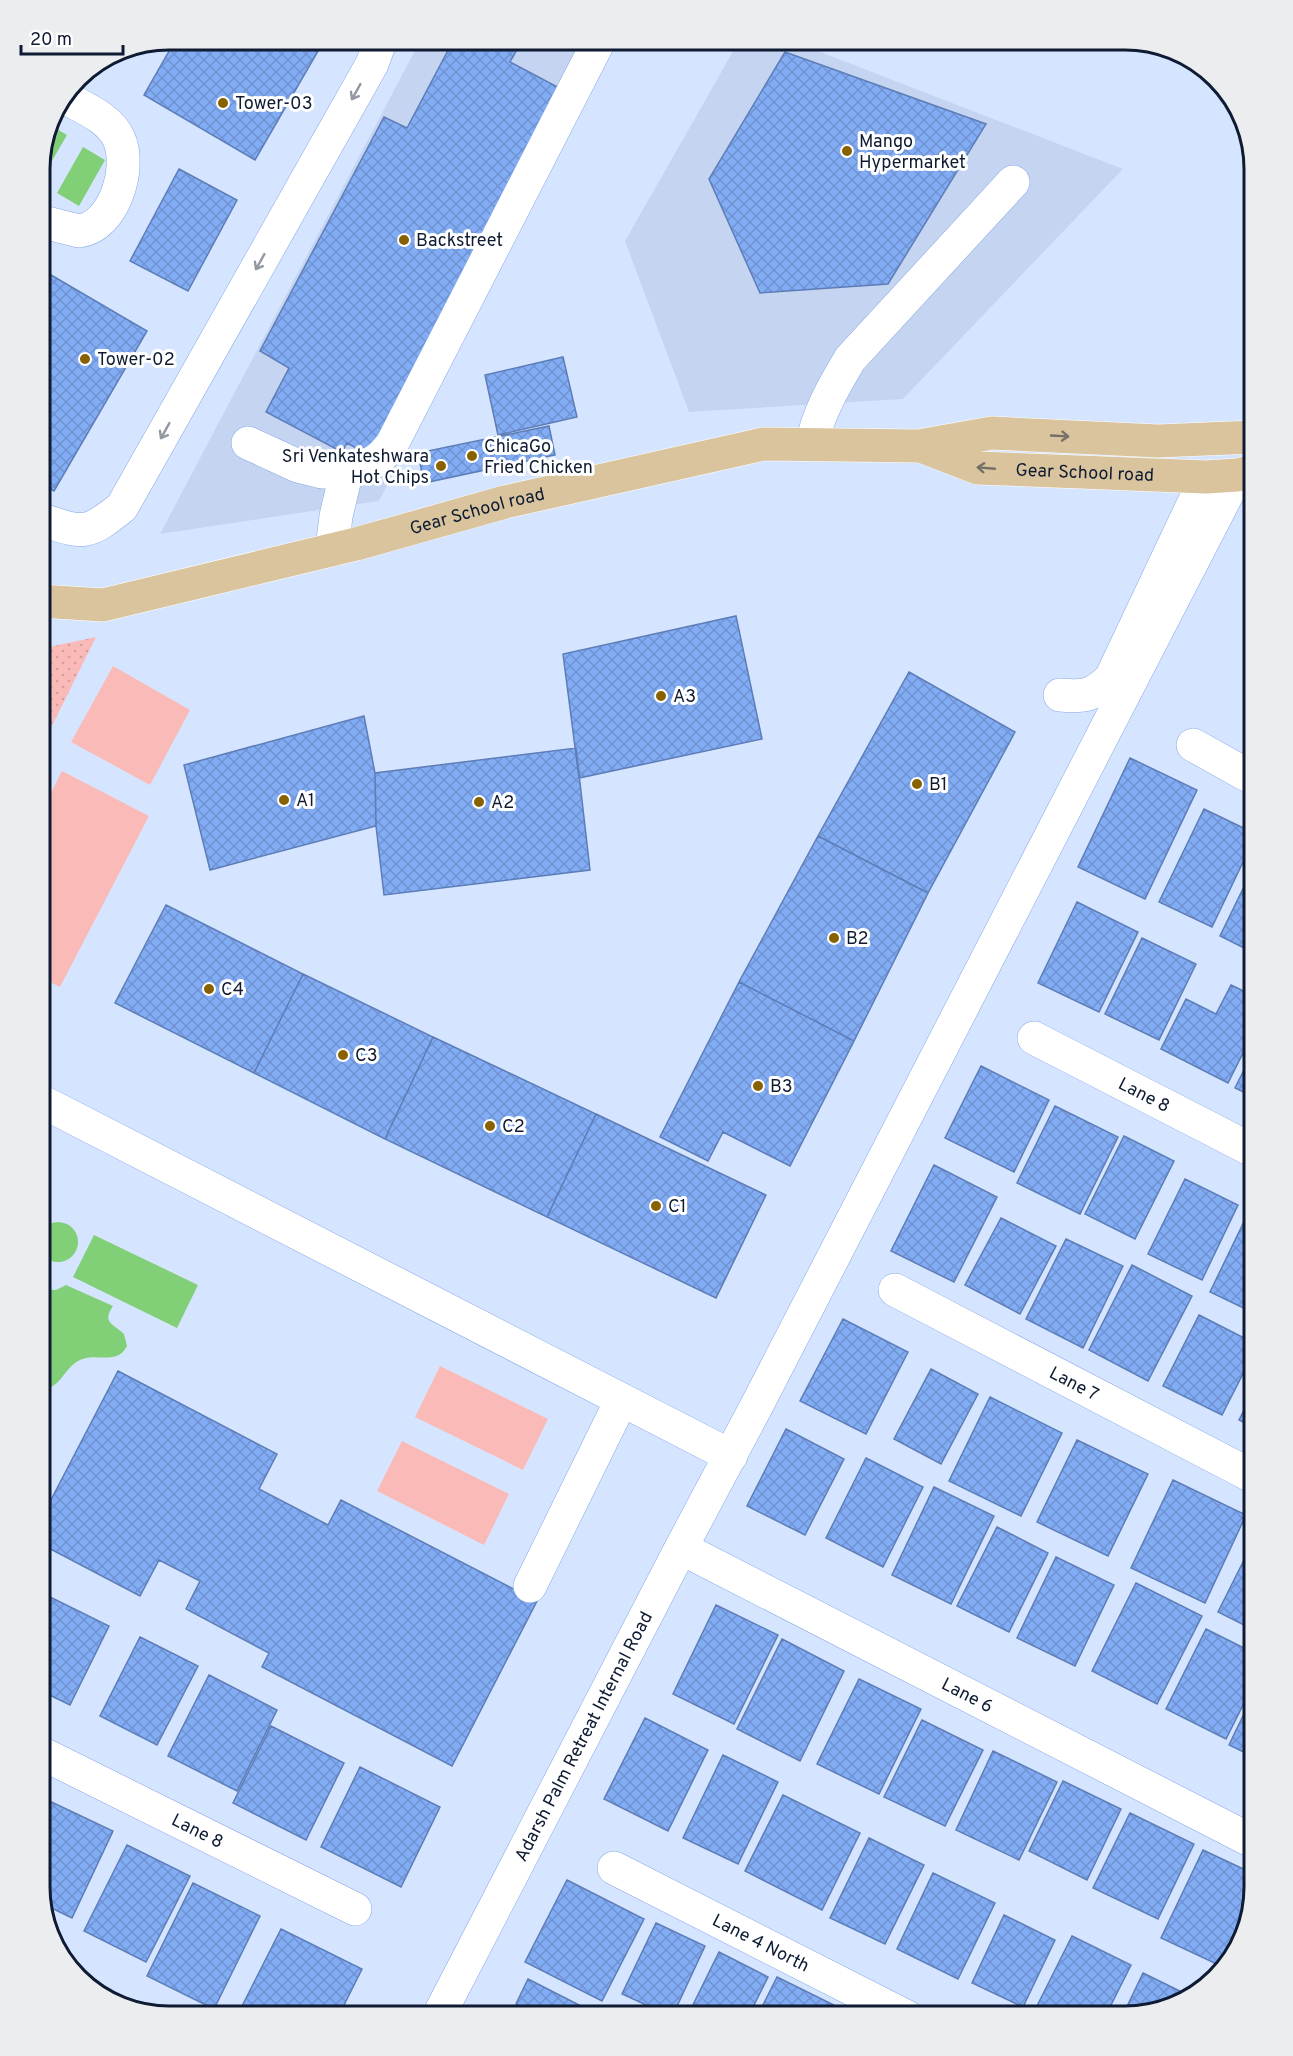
<svg xmlns="http://www.w3.org/2000/svg" width="1293" height="2056" viewBox="0 0 1293 2056" font-family="Overpass,sans-serif">
  <style>
    .built { fill: #c5d5f1 }
    .grass { fill: url(#grass-dots) }
    .garden { fill: #fabbb8 }
    .water { fill: #81cf76 }
    .building { fill: url(#building-cross-hatch); stroke: #5d7db7; stroke-width: 1.5 }
    .lines { fill: none; stroke-linecap: round; stroke-linejoin: round }
    .minor-casing { stroke: #86a8e5; stroke-width: 34 }
    .major-casing { stroke: #fff; stroke-width: 34 }
    .minor { stroke: #fff; stroke-width: 33 }
    .major { stroke: #d9c49e; stroke-width: 33 }
    .oneway { stroke: #9398a3 }
    .oneway2 { stroke: #747068 }
    .poi-dot { fill: #886100; stroke: #fff; stroke-width: 2 }
    .labels { text-anchor: middle; stroke-width: 6; stroke-linejoin: round; paint-order: stroke }
    .poi-label { font-size: 18px; fill: #0e1b32; stroke: #fff; text-anchor: start }
    .street-label { font-size: 18px; fill: #0e1b32; stroke: #fff }
    .rim { fill: none; stroke: #0e1b32; stroke-width: 3 }
  </style>
  <defs>
    <pattern id="grass-dots" width="8" height="8" patternUnits="userSpaceOnUse" patternTransform="scale(1.5)"><rect width="8" height="8" fill="#fabbb8"/><path d="M2 2h.1M6 6h.1" fill="none" stroke="#d5a09f" stroke-width="1.8" stroke-linecap="round"/></pattern>
    <pattern id="building-cross-hatch" width="8" height="8" patternUnits="userSpaceOnUse" patternTransform="scale(1.5)"><rect width="8" height="8" fill="#82acf4"/><path d="M0 0l8 8M0 8l8-8" fill="none" stroke="#6f93d2"/></pattern>
  </defs>
  <rect width="100%" height="100%" fill="#d6e5ff"/>
  <path class="built" d="M421 39H618L379 501 160 534Z
    M740 39H787L1123 169 903 399 689 412 625 241Z"/>
  <path class="grass" d="M96 637 39 752V649Z"/>
  <path class="garden" d="M113 666 190 710 150 785 71 742Z
    M62 771 149 816 60 987 39 977V816Z
    M440 1366 548 1419 523 1470 415 1417Z
    M402 1441 509 1494 484 1545 377 1491Z"/>
  <path class="water" d="M48 124 67 135 39 183V161Z
    M83 147 105 160 79 206 57 193Z
    M38 1242a20 20 0 1 1 40 0a20 20 0 1 1-40 0Z
    M94 1235 198 1285 177 1328 73 1277Z
    M66 1285 113 1306C101 1323 114 1324 124 1334L127 1346C117 1366 97 1352 80 1360 62 1369 61 1390 39 1390V1289L56 1290Z"/>
  <path class="building" d="M176 39H325L255 160 144 95Z
    M454 39H523L510 62 567 92 373 457 347 443 342 452 266 412 289 368 260 351 384 117 407 128Z
    M785 52 986 124 888 284 760 293 709 179Z
    M179 169 237 200 188 291 130 261Z
    M39 268 147 331 54 491 39 483Z
    M563 357 577 417 498 435 485 375Z
    M549 426 555 455 424 483 418 453Z
    M736 616 762 739 579 778 563 654Z
    M909 672 1015 732 928 893 818 836Z
    M364 716 375 773 376 826 210 870 184 765Z
    M576 748 590 870 384 895 376 826 375 773Z
    M1130 758 1197 790 1145 899 1078 867Z
    M1204 809 1254 833V839L1212 927 1159 902Z
    M818 836 928 893 854 1041 739 982Z
    M1254 866V953L1220 936Z
    M1077 902 1138 932 1099 1012 1038 983Z
    M166 905 303 974 254 1073 115 1003Z
    M1142 938 1196 964 1159 1040 1105 1014Z
    M303 974 433 1037 385 1139 254 1073Z
    M739 982 854 1041 790 1166 723 1132 708 1161 660 1137Z
    M1231 985 1254 996V1031L1228 1083 1161 1049 1186 999 1216 1014Z
    M433 1037 596 1114 547 1217 385 1139Z
    M1254 1050V1097L1235 1088Z
    M981 1066 1049 1100 1014 1172 945 1138Z
    M1055 1106 1118 1137 1080 1214 1017 1183Z
    M596 1114 766 1195 716 1298 547 1217Z
    M1124 1136 1174 1161 1135 1239 1085 1214Z
    M934 1165 997 1197 954 1282 891 1251Z
    M1185 1179 1238 1205 1202 1280 1148 1254Z
    M1251 1207 1254 1209V1313L1210 1292Z
    M1001 1218 1056 1246 1020 1314 965 1285Z
    M1066 1239 1123 1266 1083 1348 1026 1319Z
    M1132 1265 1192 1296 1148 1381 1089 1350Z
    M1199 1315 1254 1343V1352L1222 1415 1163 1386Z
    M843 1319 908 1352 866 1434 800 1401Z
    M931 1369 978 1394 941 1464 894 1439Z
    M118 1371 277 1454 259 1489 328 1525 341 1500 537 1601 452 1766 262 1667 269 1653 186 1609 200 1581 159 1560 140 1596 39 1543V1523Z
    M1254 1390V1428L1239 1420Z
    M990 1397 1062 1433 1021 1516 949 1481Z
    M786 1429 844 1459 805 1535 747 1506Z
    M1077 1440 1148 1474 1108 1556 1037 1522Z
    M866 1458 923 1487 883 1567 826 1538Z
    M1173 1480 1246 1515 1205 1603 1131 1568Z
    M934 1487 994 1516 951 1604 892 1575Z
    M997 1527 1048 1553 1009 1632 957 1606Z
    M1254 1540V1630L1218 1612Z
    M1056 1557 1114 1585 1075 1666 1017 1638Z
    M1136 1583 1202 1616 1157 1704 1092 1671Z
    M50 1597 109 1626 70 1705 39 1690V1619Z
    M716 1605 778 1635 734 1724 673 1694Z
    M1206 1629 1254 1653V1683L1226 1739 1166 1709Z
    M140 1637 198 1666 157 1745 100 1716Z
    M782 1639 844 1671 800 1761 737 1729Z
    M209 1675 277 1710 237 1791 168 1756Z
    M859 1679 921 1709 879 1794 817 1764Z
    M1254 1693V1757L1229 1745Z
    M645 1718 708 1750 668 1831 604 1799Z
    M922 1720 983 1750 945 1826 884 1797Z
    M271 1726 344 1763 306 1840 233 1803Z
    M993 1751 1057 1782 1019 1860 956 1830Z
    M723 1755 778 1782 738 1864 683 1838Z
    M360 1767 440 1807 401 1887 321 1847Z
    M1063 1781 1121 1809 1087 1880 1029 1851Z
    M783 1795 860 1833 822 1910 745 1871Z
    M43 1798 113 1831 72 1918 43 1904 39 1887V1806Z
    M1130 1813 1194 1844 1158 1919 1093 1888Z
    M869 1838 924 1865 885 1944 830 1918Z
    M127 1845 190 1876 146 1962 84 1931Z
    M1203 1850 1254 1874V1887L1239 1936 1223 1967 1161 1938Z
    M933 1873 995 1903 958 1979 897 1949Z
    M567 1880 644 1919 602 2001 525 1962Z
    M193 1883 260 1916 214 2009 147 1976Z
    M1004 1915 1055 1940 1023 2007 972 1983Z
    M656 1923 705 1946 672 2017 622 1994Z
    M281 1929 362 1969 338 2017 237 2016Z
    M1072 1936 1131 1965 1105 2017H1039L1033 2014Z
    M719 1952 768 1977 748 2017H687Z
    M1143 1973 1190 1996 1182 2003 1122 2017Z
    M777 1977 836 2006 830 2017H757Z
    M528 1979 589 2010 585 2017H525L528 2010 516 2004Z
    M86 1983 116 1997 114 2001 97 1995Z"/>
  <g class="lines">
    <g class="minor-casing">
      <g id="minor">
        <path d="M39 221 79 231C114 227 132 168 119 139 109 117 83 108 64 97"/>
        <path d="M248 443 298 466 322 472 347 470 336 516 332 550"/>
        <path d="M812 444C818 413 834 386 850 359L1013 182"/>
        <path d="M347 470C371 464 377 464 392 444L600 39"/>
        <path d="M39 519C83 533 85 537 122 507L372 64 381 39"/>
        <path d="M1060 695C1085 697 1093 696 1111 678L1206 477"/>
        <path d="M1193 745 1254 779"/>
        <path id="s1" d="M1034 1038 1254 1151"/>
        <path d="M39 1100 731 1456"/>
        <path id="s2" d="M895 1290 1254 1477"/>
        <path id="s3" d="M681 1548 1254 1842"/>
        <path d="M530 1586 621 1401"/>
        <path id="s4" d="M39 1752 355 1909"/>
        <path id="s5" d="M614 1868 907 2017"/>
        <path id="s6" d="M438 2017 681 1548 757 1405 1237 475"/>
      </g>
    </g>
    <g class="major-casing">
      <g id="major">
        <path id="s7" d="M921 446 978 468 1206 477 1237 475 1254 471"/>
        <path id="s8" d="M39 601 103 605 356 544 505 502 763 444 919 446 992 433 1158 441 1254 437"/>
      </g>
    </g>
    <use href="#minor" class="minor"/>
    <use href="#major" class="major"/>
  </g>
  <defs><path id="oneway-shaft" d="M-6 0H5M1.5-3L5.5 0L1.5 3" fill="none" stroke-width="1.6" stroke-linecap="round" stroke-linejoin="round" transform="scale(1.5)"/></defs>
  <g class="oneway">
    <use href="#oneway-shaft" transform="translate(356 92) rotate(119)"/>
    <use href="#oneway-shaft" transform="translate(260 262) rotate(119)"/>
    <use href="#oneway-shaft" transform="translate(165 431) rotate(119)"/>
  </g>
  <g class="oneway2">
    <use href="#oneway-shaft" transform="translate(1060 436) rotate(3)"/>
    <use href="#oneway-shaft" transform="translate(986 468) rotate(-175)"/>
  </g>
  <g class="poi-dot">
    <circle cx="223" cy="103" r="6"/>
    <circle cx="847" cy="151" r="6"/>
    <circle cx="404" cy="240" r="6"/>
    <circle cx="85" cy="359" r="6"/>
    <circle cx="472" cy="456" r="6"/>
    <circle cx="441" cy="466" r="6"/>
    <circle cx="661" cy="696" r="6"/>
    <circle cx="917" cy="784" r="6"/>
    <circle cx="284" cy="800" r="6"/>
    <circle cx="479" cy="802" r="6"/>
    <circle cx="834" cy="938" r="6"/>
    <circle cx="209" cy="989" r="6"/>
    <circle cx="343" cy="1055" r="6"/>
    <circle cx="758" cy="1086" r="6"/>
    <circle cx="490" cy="1126" r="6"/>
    <circle cx="656" cy="1206" r="6"/>
  </g>
  <g class="labels">
    <g class="poi-label">
      <text x="235" y="109">Tower-03</text>
      <text x="859" y="147">Mango<tspan x="859" dy="21">Hypermarket</tspan></text>
      <text x="416" y="246">Backstreet</text>
      <text x="97" y="365">Tower-02</text>
      <text x="484" y="452">ChicaGo<tspan x="484" dy="21">Fried Chicken</tspan></text>
      <text x="429" y="462" text-anchor="end">Sri Venkateshwara<tspan x="429" dy="21">Hot Chips</tspan></text>
      <text x="673" y="702">A3</text>
      <text x="929" y="790">B1</text>
      <text x="296" y="806">A1</text>
      <text x="491" y="808">A2</text>
      <text x="846" y="944">B2</text>
      <text x="221" y="995">C4</text>
      <text x="355" y="1061">C3</text>
      <text x="770" y="1092">B3</text>
      <text x="502" y="1132">C2</text>
      <text x="668" y="1212">C1</text>
    </g>
    <g class="street-label">
      <text dy="6" stroke="none"><textPath href="#s7" startOffset="168">Gear School road</textPath></text>
      <text dy="6" stroke="none"><textPath href="#s8" startOffset="450">Gear School road</textPath></text>
      <text dy="6" stroke="none"><textPath href="#s1" startOffset="124">Lane 8</textPath></text>
      <text dy="6" stroke="none"><textPath href="#s2" startOffset="202">Lane 7</textPath></text>
      <text dy="6" stroke="none"><textPath href="#s3" startOffset="322">Lane 6</textPath></text>
      <text dy="6" stroke="none"><textPath href="#s6" startOffset="316">Adarsh Palm Retreat Internal Road</textPath></text>
      <text dy="6" stroke="none"><textPath href="#s4" startOffset="177">Lane 8</textPath></text>
      <text dy="6" stroke="none"><textPath href="#s5" startOffset="165">Lane 4 North</textPath></text>
    </g>
  </g>
  <path d="M0 0H1293V2056H0ZM169 50H1125A119 119 0 0 1 1244 169V1887A119 119 0 0 1 1125 2006H169A119 119 0 0 1 50 1887V169A119 119 0 0 1 169 50Z" fill="#ecedef" fill-rule="evenodd"/>
  <path class="rim" d="M169 50H1125A119 119 0 0 1 1244 169V1887A119 119 0 0 1 1125 2006H169A119 119 0 0 1 50 1887V169A119 119 0 0 1 169 50Z"/>
  <path d="M21 45v9h102v-9" fill="none" stroke="#0e1b32" stroke-width="3"/>
  <text x="30" y="45" font-size="18" fill="#0e1b32" stroke="#ffffff" stroke-width="4.5" paint-order="stroke">20 m</text>
</svg>
